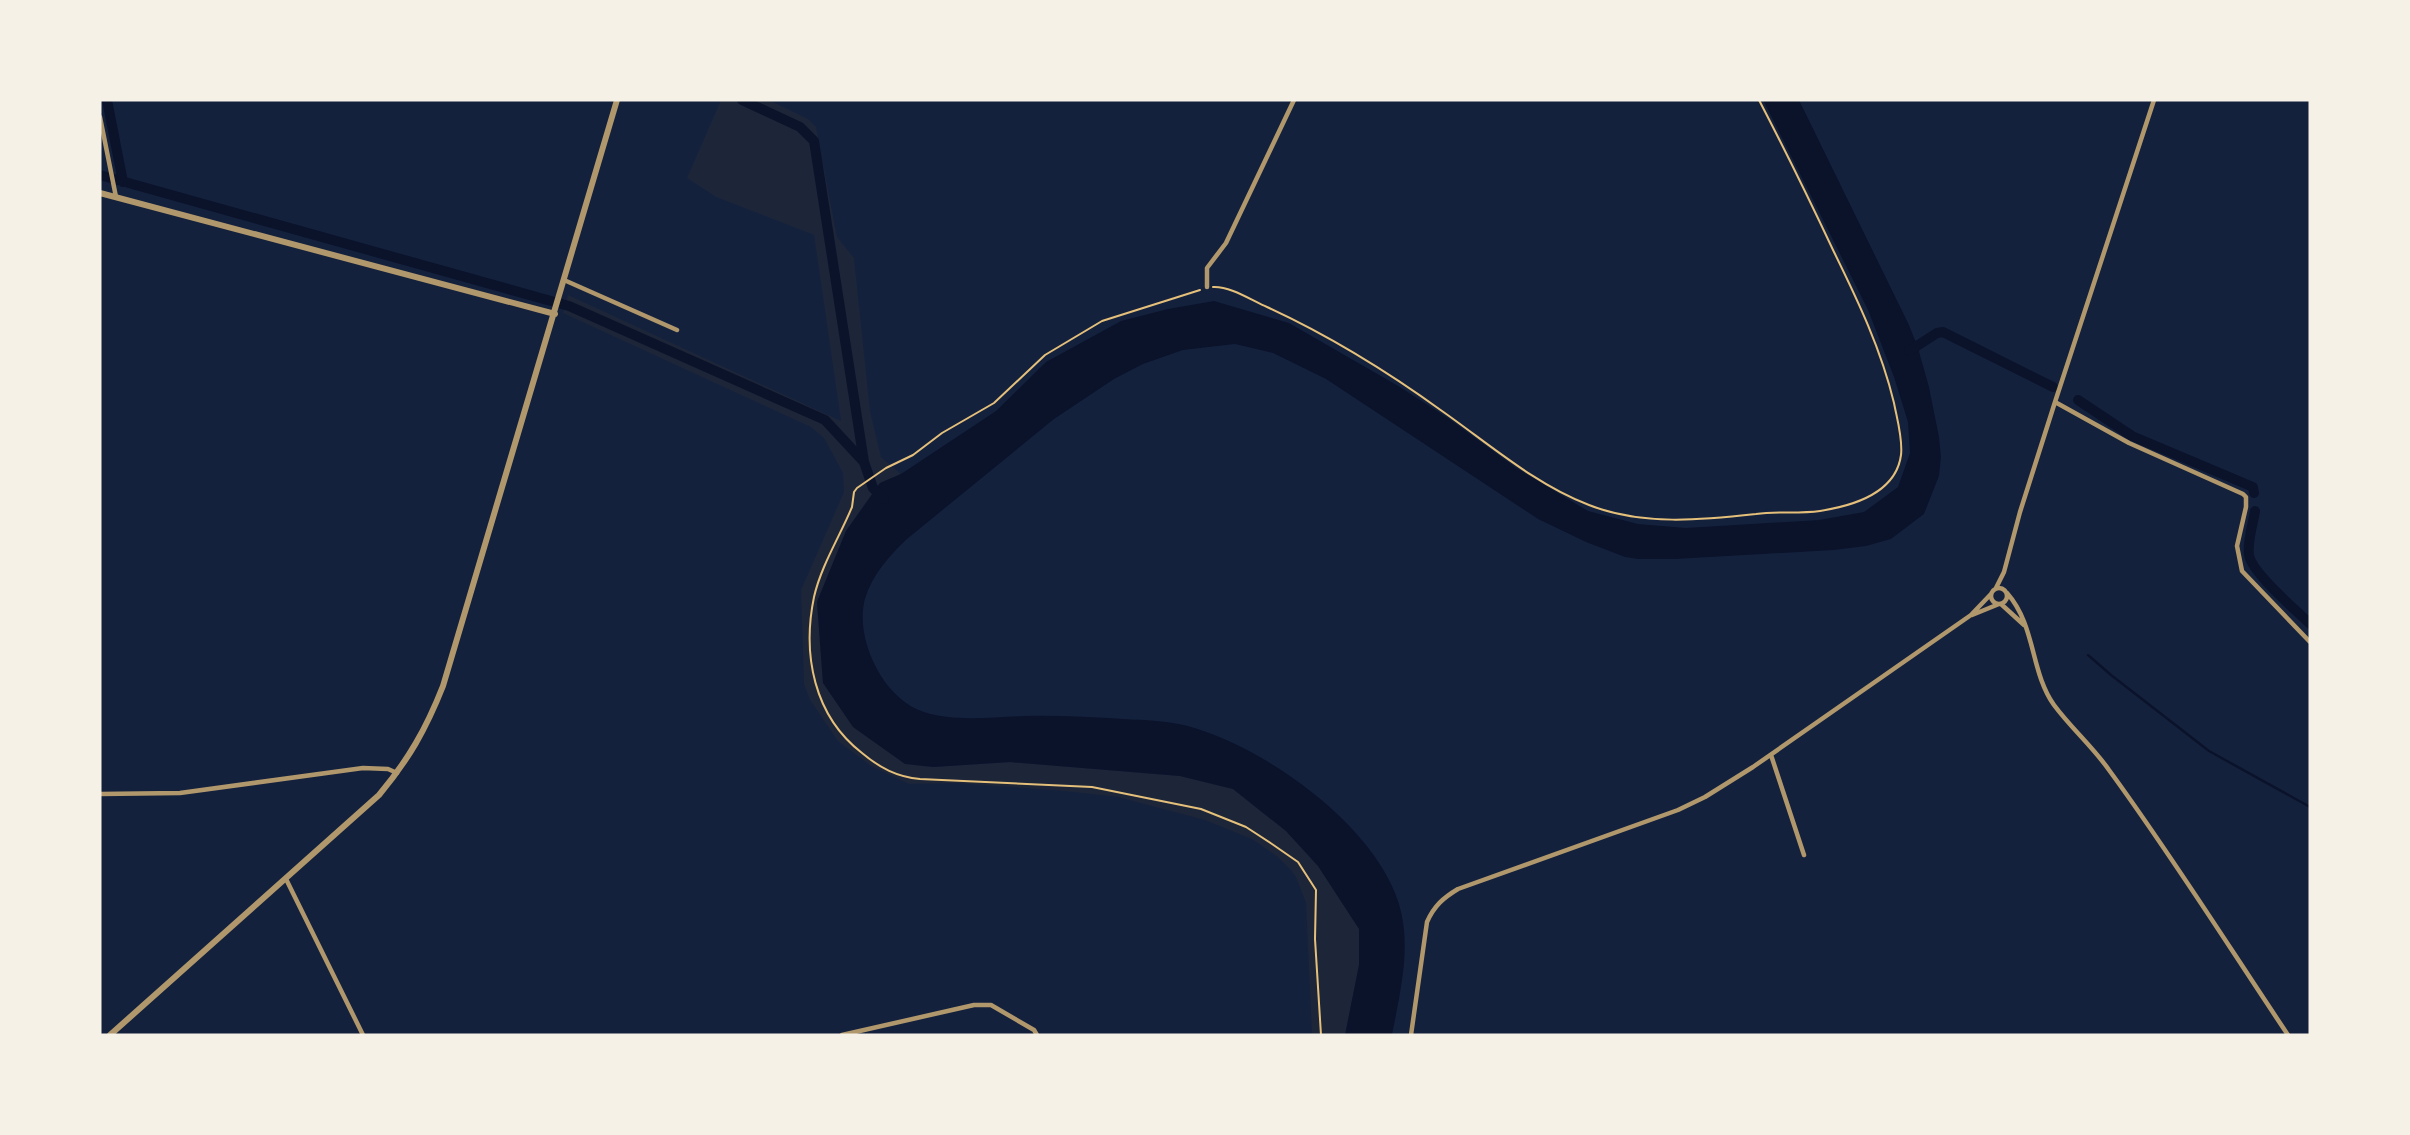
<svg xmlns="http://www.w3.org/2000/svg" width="2410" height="1135" viewBox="0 0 2410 1135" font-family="Ubuntu,sans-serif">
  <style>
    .green { fill: #1d2539 }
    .water { fill: #0b132b }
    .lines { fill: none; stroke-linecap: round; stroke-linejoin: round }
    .stream { stroke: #0b132b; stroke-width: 2.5 }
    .canal { stroke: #0b132b; stroke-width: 10 }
    .path { stroke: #e5c07b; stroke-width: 2 }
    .minor { stroke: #b1986c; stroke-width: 4.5 }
    .tertiary { stroke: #b1986c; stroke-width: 6 }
  </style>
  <rect width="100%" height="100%" fill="#14213d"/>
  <path class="green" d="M721 100H769L808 119 816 127 837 237 854 258 870 411 881 457 901 474 880 483 846 531 817 602 823 683 933 767 1010 762 1180 776 1233 789 1286 831 1318 866 1360 929 1359 965 1345 1035H1312L1306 903 1296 877 1290 869 1278 857 1252 839 1205 820 1118 797 1065 791 955 783 909 784 871 766 838 741 810 700 804 684 801 590 844 492 843 473 824 438 811 427 563 313 568 295 841 421 814 235 716 197 687 178Z"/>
  <path class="water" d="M1763 100H1799L1909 325 1918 348 1929 387 1939 437 1941 457 1939 476 1924 514 1891 539 1866 546 1834 550 1675 559H1638L1625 557 1586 542 1538 519 1326 379 1273 353 1235 344 1183 350 1143 364 1114 379 1054 419 907 539C889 556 872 575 865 599 854 639 884 700 924 712 955 722 991 717 1024 716 1057 715 1091 717 1124 719 1145 720 1168 721 1188 726 1265 747 1375 825 1399 904 1412 947 1400 993 1392 1035H1345L1359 965V929L1318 866 1286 831 1233 789 1180 776 1010 762 933 767 905 764 853 727 823 683 817 602 846 531 880 483 901 474 996 411 1046 362 1121 321 1168 309 1214 301 1289 323 1400 387 1448 418 1515 467 1588 511 1638 524 1686 528 1819 520 1864 512 1898 487 1910 453 1908 422 1894 377 1868 310Z"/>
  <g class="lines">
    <path class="stream" d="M2088 655 2111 675 2209 751 2310 807"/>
    <path class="canal" d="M107 100 123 182
      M742 100 800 127 814 141 864 462
      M100 175 569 306 825 420 864 462 873 488 884 499
      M1909 351 1937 333 1943 332 2053 387
      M2078 400 2132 436 2253 487 2254 493
      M2255 511C2253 525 2247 541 2249 555 2252 573 2296 610 2310 624"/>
    <path class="path" d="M1213 287C1230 286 1251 300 1267 307 1328 335 1388 372 1442 411 1489 444 1536 485 1589 505 1642 526 1702 520 1756 514 1778 511 1799 514 1820 511 1852 506 1896 493 1901 455 1903 439 1897 419 1894 403 1881 349 1858 301 1834 252 1810 201 1785 150 1759 100
      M1200 290 1102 321 1045 355 994 403 942 433 913 455 886 468 857 488 854 492 852 507C840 536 821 566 814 597 802 655 814 716 862 753 880 768 897 777 920 779L1092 787 1201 809 1246 827 1272 844 1298 862 1316 890 1315 939 1321 1035"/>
    <path class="minor" d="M100 117 116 197
      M564 280 677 330
      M1207 287V268L1226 243 1294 100
      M2055 402 2129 443 2243 494 2246 497V507L2237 546 2242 571 2310 642
      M1991 596a8 8 0 1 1 16 0a8 8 0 1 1-16 0Z
      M1996 588 2004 572 2020 512 2055 402 2154 100
      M2007 593C2036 626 2030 671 2054 705 2071 728 2093 747 2109 770 2172 856 2229 947 2288 1035
      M2001 604 2024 625
      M1972 615 1999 604
      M1771 755 1804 855
      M100 794 180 793 363 768 388 769 397 773
      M286 879 363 1035
      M842 1035 974 1005H991L1034 1030 1037 1035
      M1411 1035 1427 922C1434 906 1443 898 1458 889L1678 810 1705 797 1753 767 1971 615 1991 594"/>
    <path class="tertiary" d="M100 193 555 314
      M110 1035 379 795C409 759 426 729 443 686L617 100"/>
  </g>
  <rect width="2410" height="1135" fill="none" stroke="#f6f1e7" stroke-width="203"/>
</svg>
